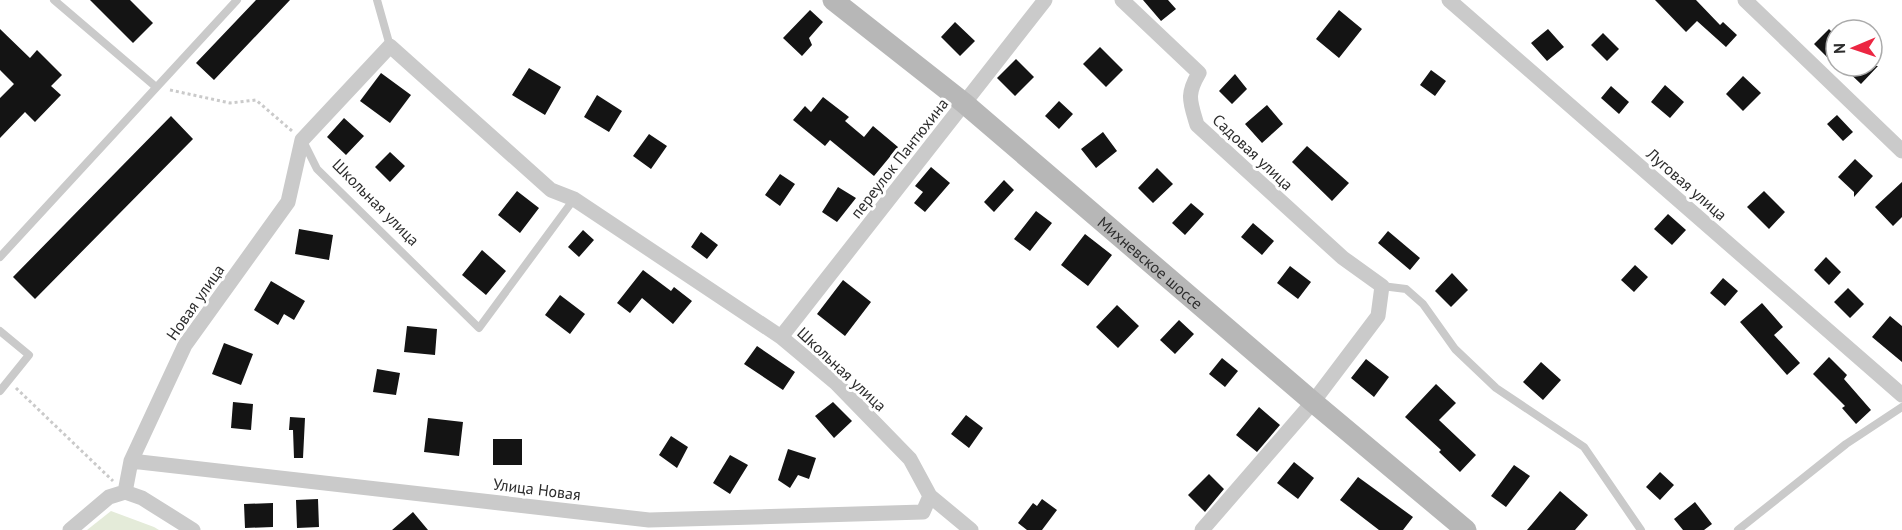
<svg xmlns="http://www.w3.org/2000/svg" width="1902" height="530" viewBox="0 0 1902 530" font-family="'PT Sans',sans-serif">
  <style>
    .green { fill: #e4ebd9 }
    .building { fill: #141414 }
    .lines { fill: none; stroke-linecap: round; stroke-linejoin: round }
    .path { stroke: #cacaca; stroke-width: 3; stroke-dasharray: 3 3; stroke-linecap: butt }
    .lane { stroke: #cacaca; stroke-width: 8 }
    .street { stroke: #cacaca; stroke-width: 15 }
    .secondary { stroke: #b7b7b7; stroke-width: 21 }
    .labels { text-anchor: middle; stroke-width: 6; stroke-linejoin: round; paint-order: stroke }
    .street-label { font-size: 16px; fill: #2d2d2d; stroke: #fff }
  </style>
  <rect width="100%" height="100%" fill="#fff"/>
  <path class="green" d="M111 511 154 527 159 530H87Z"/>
  <path class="building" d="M90 0H130L153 23 133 43Z
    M256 0H290L214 80 196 63Z
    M1143 0H1168L1176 9 1161 21Z
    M1655 0H1696L1720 25 1723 22 1737 35 1726 47 1697 21 1686 32Z
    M810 10 823 22 809 38 812 45 802 56 783 38Z
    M1339 10 1362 29 1339 58 1316 39Z
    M955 22 975 41 960 56 941 37Z
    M0 29 30 58 37 50 62 75 51 86 61 95 35 122 25 112 0 138V98L14 84 0 70Z
    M1548 29 1564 47 1547 61 1531 43Z
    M1829 29 1836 36V50L1828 58 1814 44Z
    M1603 33 1619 49 1607 61 1591 45Z
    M1100 47 1123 70 1106 87 1083 64Z
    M1016 59 1034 77 1015 96 997 78Z
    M1842 66H1878L1861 84Z
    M529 68 561 87 545 115 512 95Z
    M1431 70 1446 81 1435 96 1420 85Z
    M381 73 411 95 390 123 360 101Z
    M1235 74 1247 89 1232 104 1219 91Z
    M1743 76 1761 93 1743 111 1726 94Z
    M1665 85 1684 102 1670 118 1651 102Z
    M1611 86 1629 102 1619 114 1601 98Z
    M597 95 622 111 609 132 584 117Z
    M823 97 849 117 845 121 864 137 873 126 898 147 874 176 830 140 825 146 793 120 805 106 811 112Z
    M1059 101 1073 114 1059 129 1045 116Z
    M1267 105 1283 124 1262 143 1245 124Z
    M1837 115 1853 132 1843 141 1827 124Z
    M171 116 193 139 35 299 13 277Z
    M344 118 364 136 346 155 327 137Z
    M1103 132 1117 151 1096 168 1081 149Z
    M649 134 667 146 651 169 633 156Z
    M1307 146 1349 183 1332 201 1292 162Z
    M390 152 405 166 390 182 375 167Z
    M1855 159 1873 176 1854 197V192L1838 177Z
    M931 167 950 183 925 212 914 203 923 192 915 186Z
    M1157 168 1173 184 1153 203 1138 188Z
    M780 174 795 184 780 206 765 195Z
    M1004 180 1014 190 994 212 984 202Z
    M1902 182V217L1893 226 1875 207Z
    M838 187 856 198 837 222 822 212Z
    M517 191 539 208 520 233 498 215Z
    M1764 191 1785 212 1769 229 1747 207Z
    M1191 203 1204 214 1185 235 1172 223Z
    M1036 211 1052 223 1030 251 1014 239Z
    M1668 214 1686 230 1672 245 1654 229Z
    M1253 223 1274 241 1262 255 1241 237Z
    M299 229 333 235 329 260 295 254Z
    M583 230 594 240 579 257 568 247Z
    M1388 231 1420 258 1410 270 1378 243Z
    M701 232 718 245 707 259 691 247Z
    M1085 234 1112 255 1088 286 1061 265Z
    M482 250 506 271 486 295 462 275Z
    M1826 257 1841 272 1829 285 1814 270Z
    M1635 265 1648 277 1634 292 1621 280Z
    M1290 266 1311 282 1298 299 1277 283Z
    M643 270 671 291 674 287 692 301 673 324 642 298 630 313 617 303Z
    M1452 273 1468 290 1451 307 1435 291Z
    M1723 278 1738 291 1725 306 1710 293Z
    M843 280 871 302 845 336 817 314Z
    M271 281 305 301 294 320 284 314 278 325 254 310Z
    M1848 288 1864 304 1850 318 1834 302Z
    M560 295 585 314 570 334 545 315Z
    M1762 303 1783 327 1774 335 1800 363 1787 375 1740 322Z
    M1117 305 1139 326 1118 348 1096 327Z
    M1890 316 1902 326V362L1872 337Z
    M1179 320 1194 334 1175 354 1160 340Z
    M407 326 437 329 435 355 404 352Z
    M224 343 253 354 241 385 212 374Z
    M757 346 795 372 783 390 744 364Z
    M1829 357 1847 375 1844 379 1871 410 1856 424 1842 408 1845 406 1813 374Z
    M1222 358 1238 371 1225 387 1209 374Z
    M1366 359 1389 377 1374 397 1351 378Z
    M1541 362 1561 380 1543 400 1523 382Z
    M377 369 400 373 396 395 373 392Z
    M1436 384 1456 403 1439 420 1476 455 1460 472 1439 452 1441 450 1405 417Z
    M233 402 253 404 251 430 231 428Z
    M833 402 852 421 834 438 815 416Z
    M1259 407 1280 425 1257 452 1236 435Z
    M966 415 983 428 969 448 951 434Z
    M290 417 305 418 303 458H294L293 430H289Z
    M428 418 463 422 459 456 424 452Z
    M671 436 688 447 677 468 659 455Z
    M493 439H522V465H493Z
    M788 449 816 458 809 479 798 475 790 488 778 480Z
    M730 455 748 465 730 494 713 483Z
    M1294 462 1314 478 1298 499 1277 483Z
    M1514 465 1530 476 1506 507 1491 496Z
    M1660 472 1674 485 1660 500 1646 487Z
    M1209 474 1224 489 1205 512 1188 495Z
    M1358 477 1413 517 1403 530H1379L1340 500Z
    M1560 491 1588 515 1575 530H1527Z
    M318 499 319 527 297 528 296 500Z
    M1042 499 1057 510 1042 530H1027L1018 523 1033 503 1037 506Z
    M1695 502 1712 524 1704 530H1683L1674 519Z
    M273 503V527L245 528 244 504Z
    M413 512 428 530H392Z"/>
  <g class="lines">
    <path class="path" d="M170 90 230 103 256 100 292 131
      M16 388 113 481"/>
    <path class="lane" d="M54 0 156 87
      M377 0 390 46
      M303 141 317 169 479 328 574 199
      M0 257 237 0
      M1382 286 1406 289 1423 304 1455 349 1496 388 1584 447 1641 530
      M0 331 29 355 0 391
      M1738 530 1846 444 1902 407"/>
    <path class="street" d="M1122 0 1199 73C1186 95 1190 101 1197 125L1343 258 1382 286 1378 316 1313 402 1202 530
      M1449 0 1902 395
      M1745 0 1902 151
      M781 337 1045 0
      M131 461 649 520 923 512 930 496
      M125 492 131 461 185 345 288 202 302 140 390 46 551 190 574 199 781 337 836 383 910 459 930 496 971 530
      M125 492 142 498 193 530
      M70 530 109 497 125 492"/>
    <path class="secondary" id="s1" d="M833 0 964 103 1313 402 1466 530"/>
  </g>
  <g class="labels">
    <g class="street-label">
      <text transform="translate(1253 152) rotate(43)" y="6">Садовая улица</text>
      <text transform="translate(899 158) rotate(-52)" y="6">переулок Пантюхина</text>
      <text transform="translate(1687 184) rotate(41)" y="6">Луговая улица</text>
      <text transform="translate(376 202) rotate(45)" y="6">Школьная улица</text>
      <text dy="6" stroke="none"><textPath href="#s1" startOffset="412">Михневское шоссе</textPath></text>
      <text transform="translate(195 302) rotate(-55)" y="6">Новая улица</text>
      <text transform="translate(842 369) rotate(43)" y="6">Школьная улица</text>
      <text transform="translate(537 489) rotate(7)" y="6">Улица Новая</text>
    </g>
  </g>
  <g transform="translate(1854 48) rotate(268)"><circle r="28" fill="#ffffff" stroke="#ababab" stroke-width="1.5"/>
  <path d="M0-4.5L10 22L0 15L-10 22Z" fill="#ec2642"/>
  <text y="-9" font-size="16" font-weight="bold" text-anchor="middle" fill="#2d2d2d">N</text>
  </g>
</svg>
